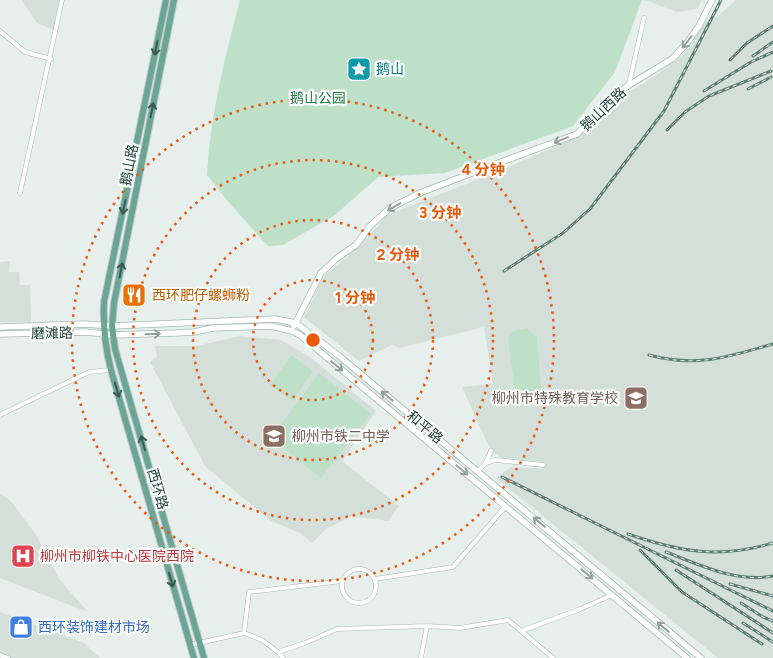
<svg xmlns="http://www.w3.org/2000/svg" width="773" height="658" viewBox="0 0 773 658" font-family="Figtree,'Noto Sans SC',sans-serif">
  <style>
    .built { fill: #d4dfda }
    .green { fill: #bfe0c8 }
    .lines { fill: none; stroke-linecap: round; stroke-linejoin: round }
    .street-casing { stroke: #a8b8b2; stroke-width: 5 }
    .secondary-casing { stroke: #a4bbb3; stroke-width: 7 }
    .primary-casing { stroke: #c2cac8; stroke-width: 8 }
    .street { stroke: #fff; stroke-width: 4 }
    .secondary { stroke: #fff; stroke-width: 5.5 }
    .primary { stroke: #6aa596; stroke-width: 6 }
    .rail-casing { stroke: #5f7d75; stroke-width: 3 }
    .rail { stroke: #f7fbf9; stroke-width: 1; stroke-dasharray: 4; stroke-linecap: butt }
    .oneway { stroke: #92a09c }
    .oneway2 { stroke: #365b51 }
    .ring { fill: none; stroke: #e8590c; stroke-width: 2.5; stroke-dasharray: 2.5 5 }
    .labels { text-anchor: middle; stroke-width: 4.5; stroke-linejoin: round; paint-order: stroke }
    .culture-label { font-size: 14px; fill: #0d838f; stroke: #f7fbf9; text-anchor: start }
    .park-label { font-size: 14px; fill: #2d7a4b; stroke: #f7fbf9 }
    .street-label { font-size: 14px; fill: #24423a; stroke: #f7fbf9 }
    .food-label { font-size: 14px; fill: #c56008; stroke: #f7fbf9; text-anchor: start }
    .education-label { font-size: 14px; fill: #785e54; stroke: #f7fbf9; text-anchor: end }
    .health-label { font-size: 14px; fill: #be3a42; stroke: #f7fbf9; text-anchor: start }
    .shop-label { font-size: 14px; fill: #366cbe; stroke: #f7fbf9; text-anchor: start }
    .centre { fill: #e8590c; stroke: #f7fbf9; stroke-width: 2.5 }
    .ring-label { font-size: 15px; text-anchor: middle; font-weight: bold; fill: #e8590c; stroke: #f7fbf9; stroke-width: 4.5; stroke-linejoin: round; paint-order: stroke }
  </style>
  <rect width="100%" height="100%" fill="#e6efeb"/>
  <path class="built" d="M22 0H59L54 30 37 23Z
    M645 0H702L697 9 677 12Z
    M736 0H773V658H718L496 478 511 467 543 469V462L501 458 491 451 462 387 493 384 484 327 399 348 392 345 359 361 304 317 323 277 360 245 387 215 502 170 581 135 590 129 602 112 621 96 645 83 678 59 690 47 704 23 717 17Z
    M10 261 9 272H19L20 285H30L31 322H0V262Z
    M240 336 281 340 310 357 376 411 342 461 399 506 388 521 352 516 326 529 312 543 300 533 271 521 205 466 150 362 157 356 155 346H196Z
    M0 494 10 500 35 533 59 579 88 612 0 578Z
    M0 612 84 643 100 658H0Z"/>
  <path class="green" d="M240 0H642L615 72 573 126 445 173 378 177 335 215 283 245 268 246 231 205 207 175C210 116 225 57 240 0Z
    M527 328 537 337 541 390 530 398 522 396 515 391 508 339 513 331Z
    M291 355 313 371 292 401 270 385Z
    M319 373 371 414 321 478 271 438Z"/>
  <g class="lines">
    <g class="street-casing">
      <path id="street" d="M0 31 25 52 51 59
        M629 84 644 18
        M20 193 62 0
        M0 415 89 372 111 370
        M486 462 491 451
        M478 471 486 463 495 460 543 465
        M342 586a17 17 0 1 1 34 0a17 17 0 1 1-34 0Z
        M375 579 453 567 505 507
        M521 631 578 610 612 595
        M244 633 249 592 342 581
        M190 645 244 633 262 640 278 652 283 658
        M278 652 305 643 337 629 427 626 460 628 508 620 553 658
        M0 655 8 658
        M421 657 427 626"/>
    </g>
    <g class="secondary-casing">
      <path id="secondary" d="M294 326 321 273 337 258 356 245 370 226 390 208 420 193 477 171 577 134 612 98 629 85 672 59 687 43 699 26 712 0
        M0 327 85 324 112 326 275 319 296 323 338 355 701 658
        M0 334 86 332 113 335 176 333 194 332 213 328 271 326 292 331 300 335 687 658"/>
    </g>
    <g class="primary-casing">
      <path id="primary" d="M166 0 104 302C103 326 105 347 111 370L194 658
        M174 0 114 303 112 326 115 349 204 658"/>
    </g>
    <use href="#street" class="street"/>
    <use href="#secondary" class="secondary"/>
    <use href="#primary" class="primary"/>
    <g class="rail-casing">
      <path id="rail" d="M753 56 773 42
        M730 60 747 43 773 26
        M748 89 771 77
        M704 91 751 62 773 52
        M667 130 685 112 709 96 771 71
        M504 271 563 233 590 209 664 111 721 0
        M649 355C697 368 727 357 773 344
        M502 477 773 611
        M628 534C680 552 719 559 773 543
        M640 550 682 592 762 644
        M666 552C700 565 736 583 773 576
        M676 570 773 633
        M730 584 773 596
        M741 603 763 617 773 621
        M743 623 773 642"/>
    </g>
    <use href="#rail" class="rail"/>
  </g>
  <defs><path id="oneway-shaft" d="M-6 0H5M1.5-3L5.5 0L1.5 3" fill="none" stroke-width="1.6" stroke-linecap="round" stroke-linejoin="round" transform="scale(1.25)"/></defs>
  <g class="oneway">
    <use href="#oneway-shaft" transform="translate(687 42) rotate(128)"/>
    <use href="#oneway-shaft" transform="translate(561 140) rotate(158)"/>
    <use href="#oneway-shaft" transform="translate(394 207) rotate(149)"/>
    <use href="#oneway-shaft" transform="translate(153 334) rotate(-2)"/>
    <use href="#oneway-shaft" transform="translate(337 366) rotate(40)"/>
    <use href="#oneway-shaft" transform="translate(387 396) rotate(-140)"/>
    <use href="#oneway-shaft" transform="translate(462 470) rotate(40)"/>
    <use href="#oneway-shaft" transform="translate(539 522) rotate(-140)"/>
    <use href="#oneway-shaft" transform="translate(587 574) rotate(40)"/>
    <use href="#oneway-shaft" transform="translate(663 627) rotate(-140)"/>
  </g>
  <g class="oneway2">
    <use href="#oneway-shaft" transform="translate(156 48) rotate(101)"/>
    <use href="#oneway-shaft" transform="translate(152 110) rotate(-79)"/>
    <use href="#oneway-shaft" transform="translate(124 207) rotate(102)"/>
    <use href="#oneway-shaft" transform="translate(121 270) rotate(-79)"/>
    <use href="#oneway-shaft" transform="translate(117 390) rotate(74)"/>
    <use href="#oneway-shaft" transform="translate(143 443) rotate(-106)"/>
    <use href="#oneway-shaft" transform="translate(171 580) rotate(74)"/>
  </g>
  <g class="ring">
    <circle cx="313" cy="340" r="60"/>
    <circle cx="313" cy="340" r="120"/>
    <circle cx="313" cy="340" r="180"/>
    <circle cx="313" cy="340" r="241"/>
  </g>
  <defs>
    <g id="sight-square" transform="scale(1.25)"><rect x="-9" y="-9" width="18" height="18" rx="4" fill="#0f9aa8" stroke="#f7fbf9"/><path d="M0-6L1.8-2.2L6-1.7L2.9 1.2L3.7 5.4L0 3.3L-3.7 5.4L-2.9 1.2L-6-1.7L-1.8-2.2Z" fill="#fff"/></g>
    <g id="restaurant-square" transform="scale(1.25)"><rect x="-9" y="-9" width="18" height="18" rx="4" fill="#e8710a" stroke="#f7fbf9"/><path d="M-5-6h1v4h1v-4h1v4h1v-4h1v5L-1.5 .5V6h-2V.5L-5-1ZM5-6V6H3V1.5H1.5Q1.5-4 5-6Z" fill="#fff"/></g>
    <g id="school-square" transform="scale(1.25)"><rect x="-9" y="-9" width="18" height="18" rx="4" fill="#8d6e63" stroke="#f7fbf9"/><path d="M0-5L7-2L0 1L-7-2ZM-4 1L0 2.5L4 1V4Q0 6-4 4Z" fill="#fff"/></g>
    <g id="hospital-square" transform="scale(1.25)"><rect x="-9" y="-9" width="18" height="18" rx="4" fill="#e0444e" stroke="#f7fbf9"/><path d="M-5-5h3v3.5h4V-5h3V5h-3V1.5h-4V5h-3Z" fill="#fff"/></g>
    <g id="shop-square" transform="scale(1.25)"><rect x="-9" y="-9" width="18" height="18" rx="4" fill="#3f7fe0" stroke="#f7fbf9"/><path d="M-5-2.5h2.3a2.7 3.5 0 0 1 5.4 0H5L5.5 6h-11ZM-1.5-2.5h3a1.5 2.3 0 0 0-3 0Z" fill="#fff"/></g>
  </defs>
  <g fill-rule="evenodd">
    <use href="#sight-square" x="359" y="69"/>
    <use href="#restaurant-square" x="134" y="295"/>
    <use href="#school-square" x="636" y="398"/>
    <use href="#school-square" x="274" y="436"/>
    <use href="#hospital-square" x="23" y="556"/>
    <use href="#shop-square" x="21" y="627"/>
  </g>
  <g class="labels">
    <g class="culture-label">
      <text x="376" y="74">鹅山</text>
    </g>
    <g class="park-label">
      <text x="318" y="103">鹅山公园</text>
    </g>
    <g class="street-label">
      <text transform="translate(603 109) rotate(-43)" y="5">鹅山西路</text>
      <text transform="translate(129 165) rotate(-79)" y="5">鹅山路</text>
      <text transform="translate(52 333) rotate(-1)" y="5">磨滩路</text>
      <text transform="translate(425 427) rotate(40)" y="5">和平路</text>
      <text transform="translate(158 489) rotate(74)" y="5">西环路</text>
    </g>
    <g class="food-label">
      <text x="152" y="300">西环肥仔螺蛳粉</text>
    </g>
    <g class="education-label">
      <text x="618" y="403">柳州市特殊教育学校</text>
      <text x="292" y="441" text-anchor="start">柳州市铁二中学</text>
    </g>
    <g class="health-label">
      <text x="40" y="561">柳州市柳铁中心医院西院</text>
    </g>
    <g class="shop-label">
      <text x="38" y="632">西环装饰建材市场</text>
    </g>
  </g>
  <circle cx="313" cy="340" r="8" class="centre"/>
  <g class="ring-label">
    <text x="483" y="175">4 分钟</text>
    <text x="440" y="218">3 分钟</text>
    <text x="398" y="260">2 分钟</text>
    <text x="355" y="303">1 分钟</text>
  </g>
</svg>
